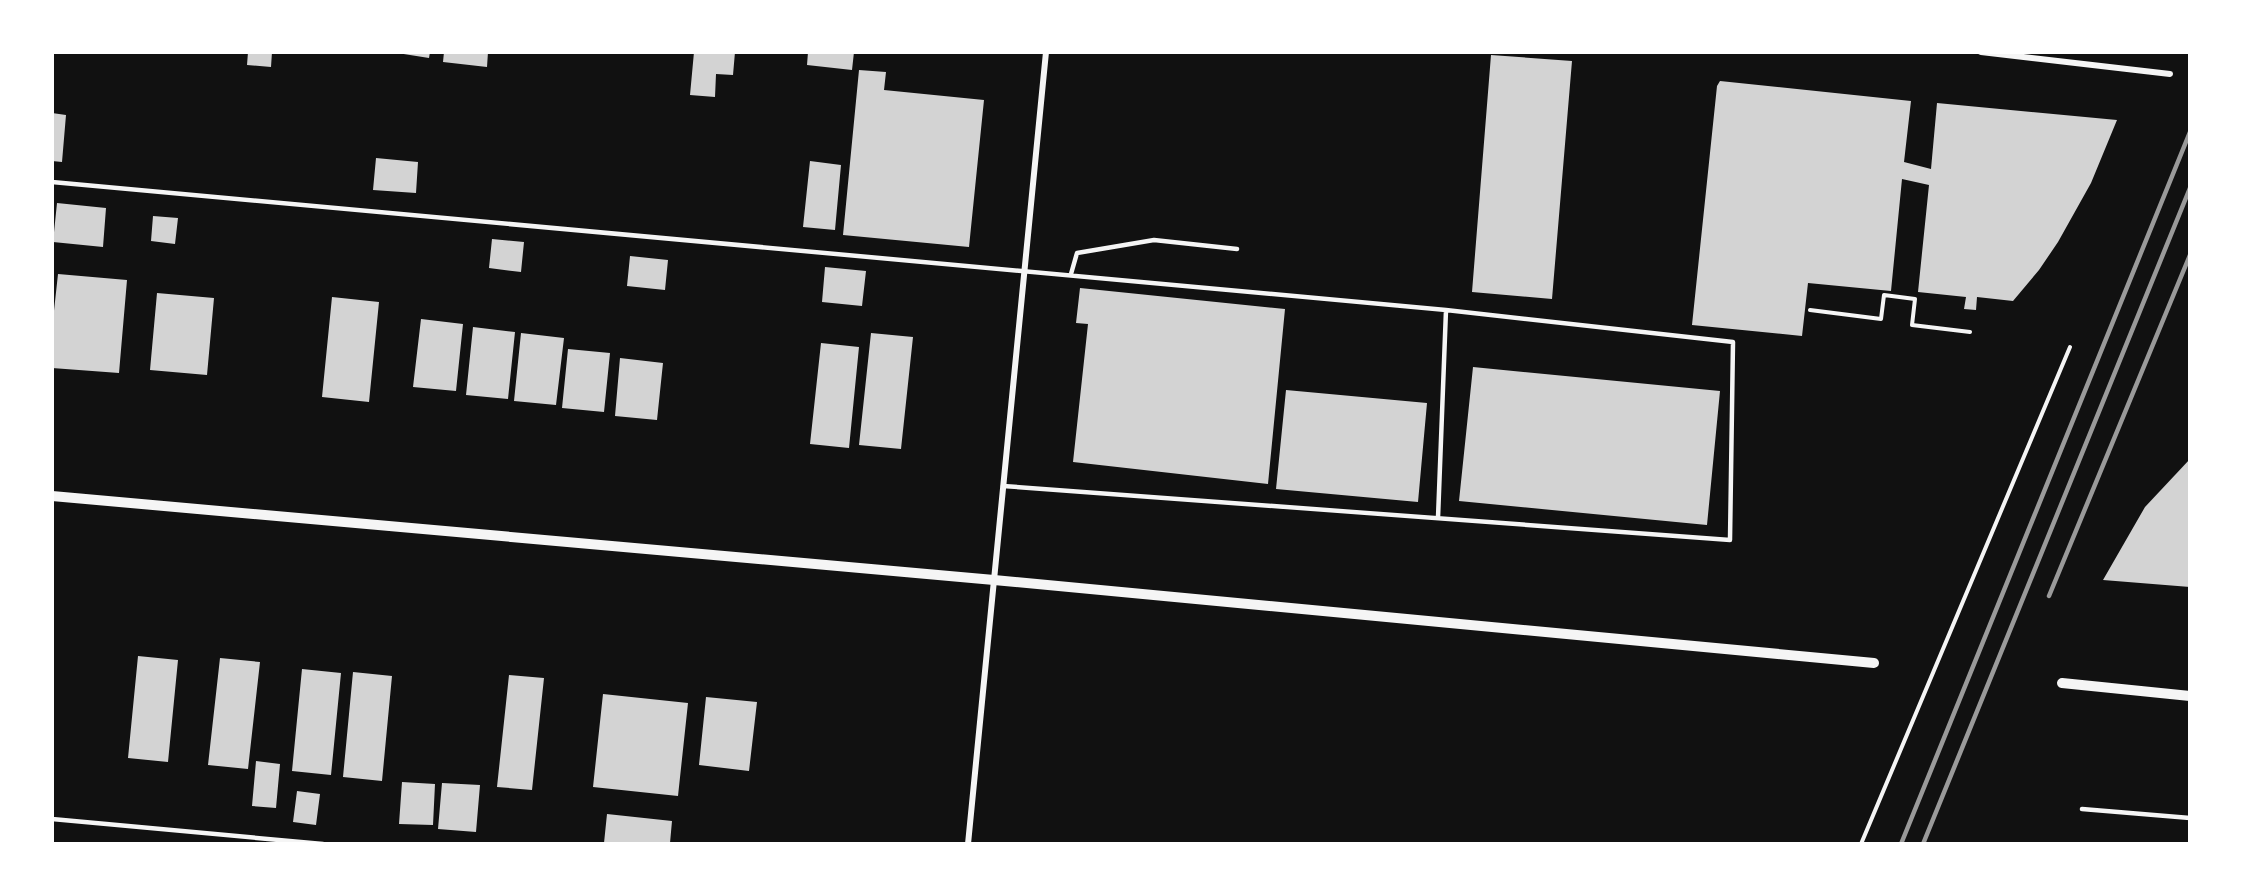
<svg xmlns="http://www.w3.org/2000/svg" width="2242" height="896" viewBox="0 0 2242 896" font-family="Mulish,sans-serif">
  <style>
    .building { fill: #d3d3d3 }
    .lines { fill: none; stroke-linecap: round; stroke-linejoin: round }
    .path { stroke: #f5f5f5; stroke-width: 4 }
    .service { stroke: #f5f5f5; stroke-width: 4.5 }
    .minor { stroke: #f5f5f5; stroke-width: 6 }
    .tertiary { stroke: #f5f5f5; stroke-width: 10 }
    .rail { stroke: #9a9a9a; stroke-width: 4.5 }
  </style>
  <rect width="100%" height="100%" fill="#111"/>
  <path class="building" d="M248 52H272L271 67 247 65Z
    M391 52H430L429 58Z
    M444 52H488L487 67 443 62Z
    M694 52H735L733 75 716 74 715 97 690 95Z
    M808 52H854L852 70 807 65Z
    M1491 55 1572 61 1552 299 1472 292Z
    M859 70 886 72 884 90 984 100 969 247 843 235Z
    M1720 81 1911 101 1904 162 1931 169 1937 103 2117 120 2091 183 2058 242 2039 270 2013 301 1977 297 1976 310 1964 309 1966 297 1918 292 1929 185 1902 179 1891 291 1808 283 1802 336 1692 325 1717 86Z
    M52 113 66 115 62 162 52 161Z
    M376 158 418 162 416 193 373 190Z
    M810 161 841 165 835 230 803 227Z
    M57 203 106 208 103 247 53 242Z
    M153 216 178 218 175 244 151 241Z
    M492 239 524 242 521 272 489 268Z
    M630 256 668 260 665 290 627 286Z
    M825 267 866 271 862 306 822 302Z
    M58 274 127 280 119 373 52 368V329Z
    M1080 288 1285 309 1268 484 1073 462 1088 324 1076 323Z
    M157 293 214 298 207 375 150 370Z
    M332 297 379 302 369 402 322 397Z
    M421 319 463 324 456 391 413 387Z
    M473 327 515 332 508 399 466 395Z
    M521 333 564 338 556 405 514 401Z
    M871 333 913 337 901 449 859 445Z
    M821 343 859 347 849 448 810 444Z
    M568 349 610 353 604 412 562 408Z
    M620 358 663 363 657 420 615 416Z
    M1473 367 1720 391 1707 525 1459 501Z
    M1286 390 1427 403 1418 502 1276 489Z
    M2190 459V587L2103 580 2145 507Z
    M138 656 178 660 168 762 128 758Z
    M220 658 260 662 248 769 208 765Z
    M302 669 341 673 331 775 292 771Z
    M353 672 392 676 382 781 343 777Z
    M509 675 544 678 532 790 497 787Z
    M603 694 688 703 678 796 593 787Z
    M706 697 757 702 749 771 699 765Z
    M256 761 280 764 276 808 252 806Z
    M402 782 435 784 433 825 399 824Z
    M442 783 480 785 476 832 438 829Z
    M297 791 320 794 316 825 293 822Z
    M607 814 672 821 670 843H604Z"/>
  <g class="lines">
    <path class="path" d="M1810 310 1881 319 1884 295 1915 299 1912 325 1970 332
      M1861 844 2070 347"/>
    <path class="service" d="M52 182 1446 310 1733 342 1730 540 1003 486
      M1071 274 1077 253 1154 240 1237 249
      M1438 518 1446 310
      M2082 809 2190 818
      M52 819 323 844"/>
    <path class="minor" d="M1981 52 2170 74
      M968 844 1046 52"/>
    <path class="tertiary" d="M52 496 994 580 1874 663
      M2062 683 2190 696"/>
    <path class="rail" d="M2049 596 2190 255
      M1901 844 2190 132
      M1923 844 2190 188"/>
  </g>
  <rect width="2242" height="896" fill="none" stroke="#ffffff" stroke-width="108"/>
</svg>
